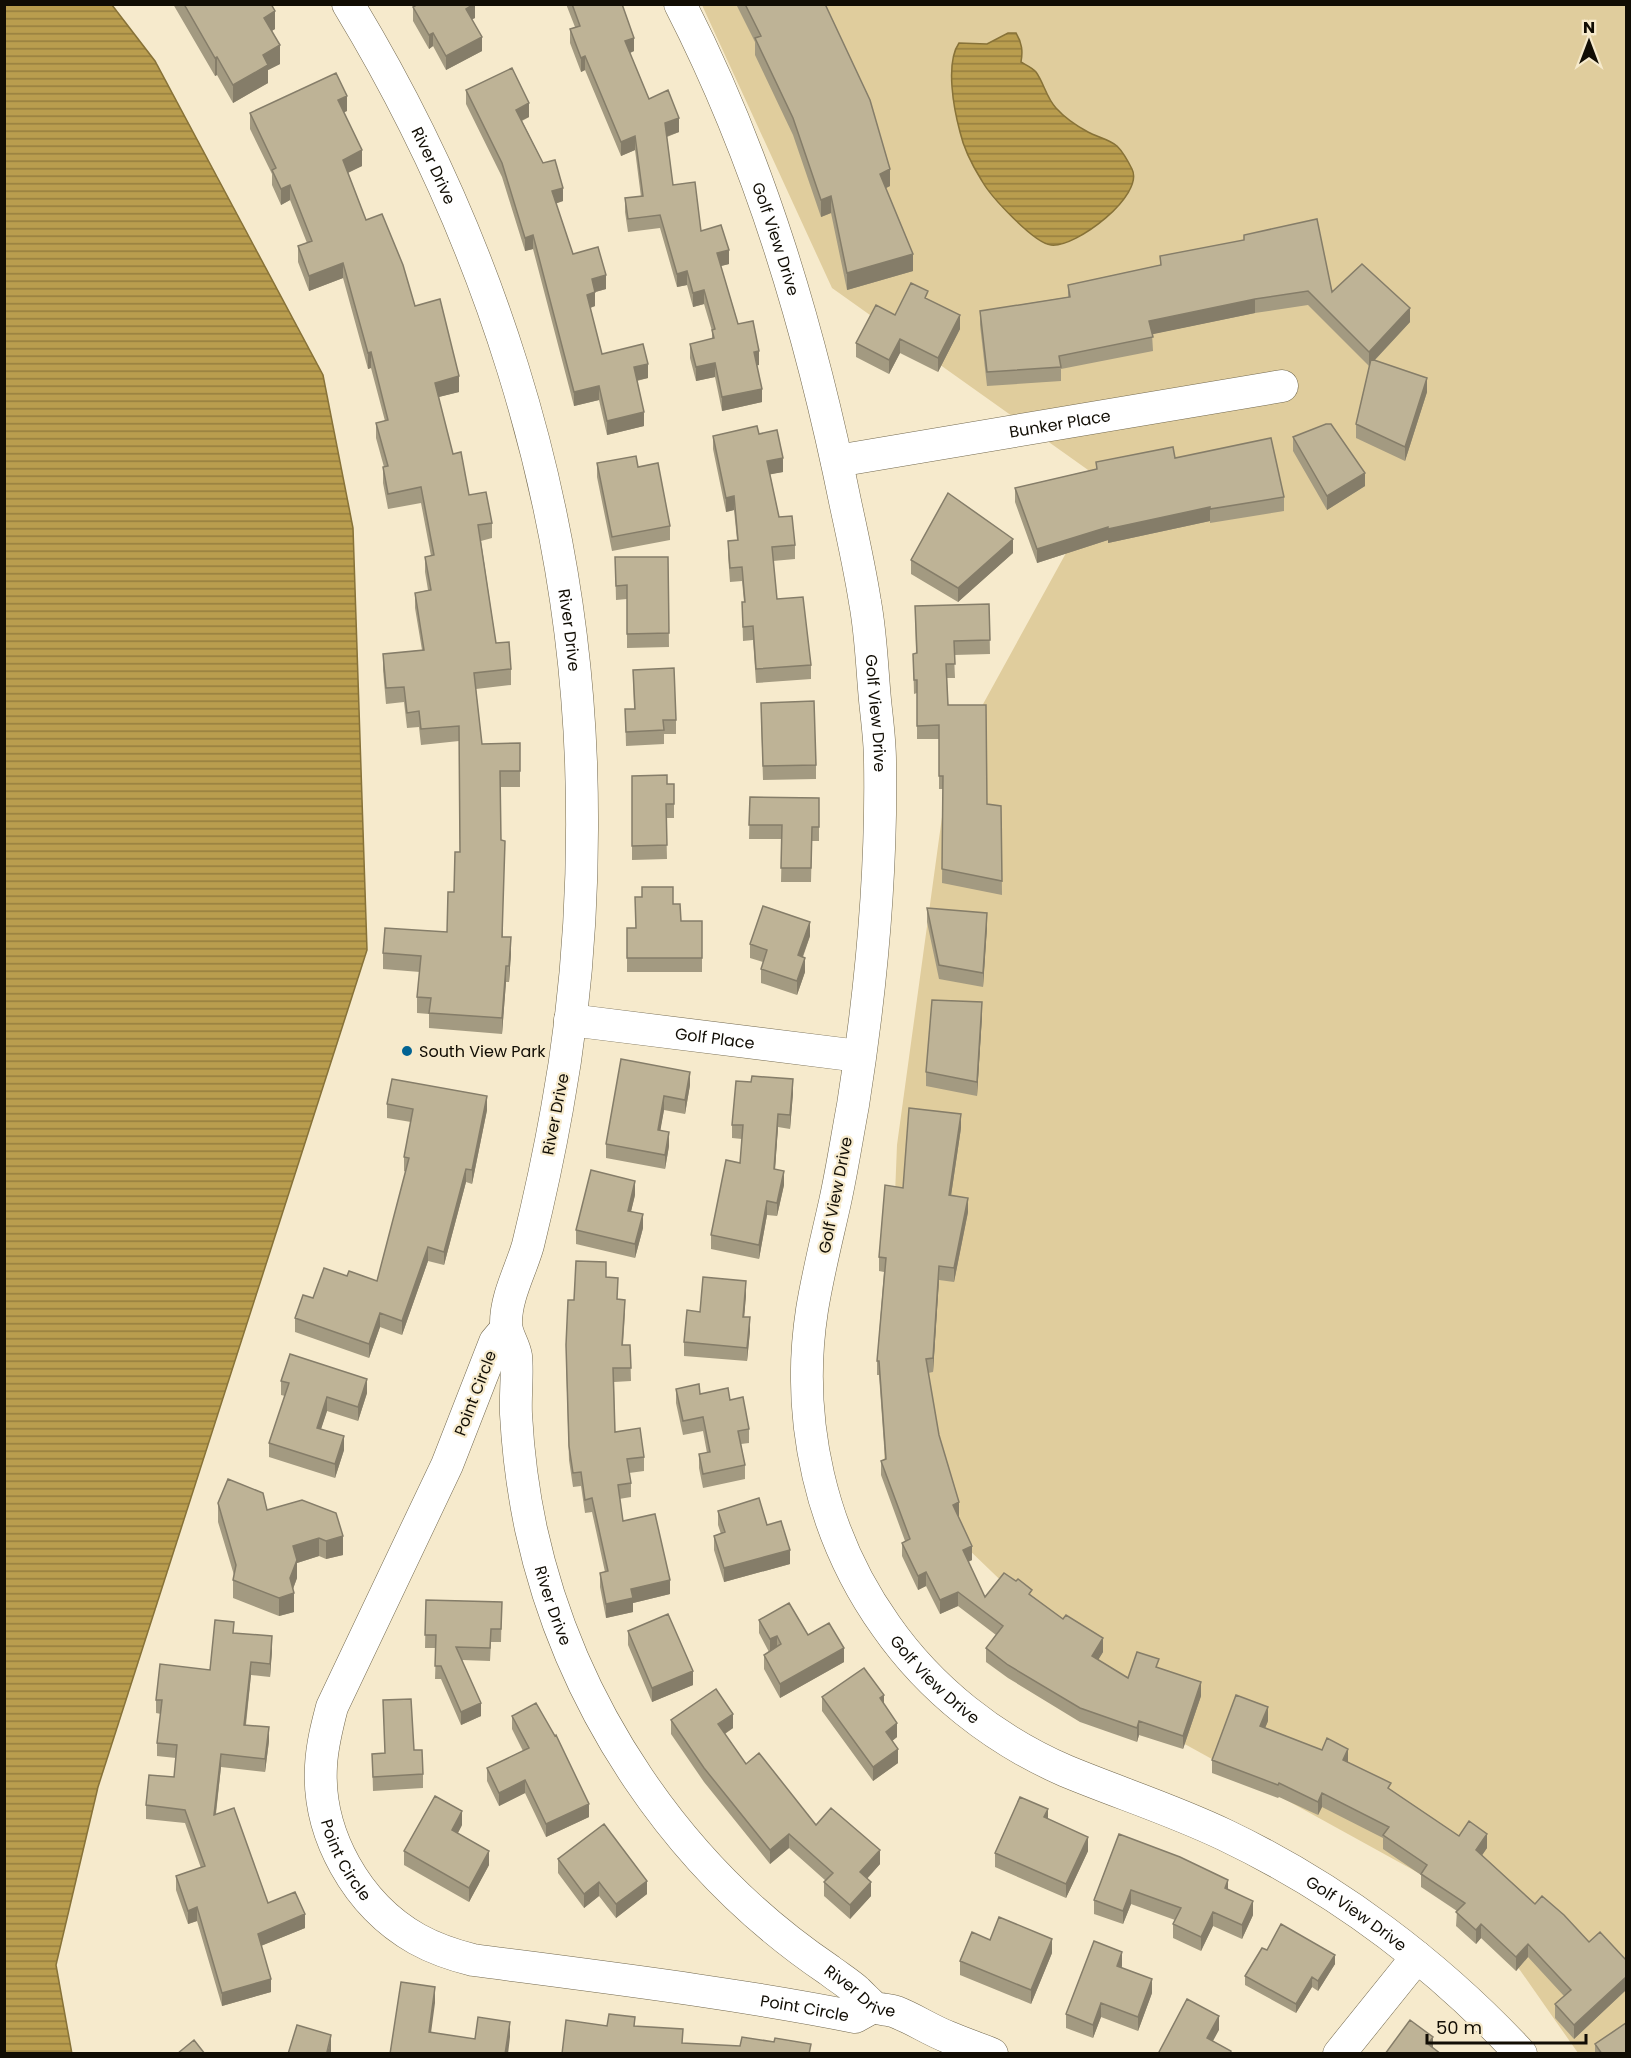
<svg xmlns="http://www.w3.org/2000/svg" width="1631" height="2058" viewBox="0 0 1631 2058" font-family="Poppins,sans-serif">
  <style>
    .green { fill: #e0cd9d }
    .water { fill: url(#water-rules); stroke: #877238; stroke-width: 1.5 }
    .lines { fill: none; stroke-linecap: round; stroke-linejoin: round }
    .minor-casing { stroke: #73694f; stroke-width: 33 }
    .minor { stroke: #fff; stroke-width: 32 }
    .wall { fill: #a39a81 }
    .shaded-wall { fill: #857d69 }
    .building { fill: #beb396; stroke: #857d69; stroke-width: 1.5 }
    .poi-dot { fill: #016393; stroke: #f6eacc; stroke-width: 2 }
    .labels { text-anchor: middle; stroke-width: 4.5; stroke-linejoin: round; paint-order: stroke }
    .street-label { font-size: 16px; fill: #110d04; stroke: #f6eacc }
    .poi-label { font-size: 16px; fill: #110d04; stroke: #f6eacc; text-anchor: start }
  </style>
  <defs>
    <pattern id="water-rules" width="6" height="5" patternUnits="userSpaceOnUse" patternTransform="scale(1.5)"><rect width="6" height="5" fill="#b99d4e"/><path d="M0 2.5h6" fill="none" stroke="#957e3f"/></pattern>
  </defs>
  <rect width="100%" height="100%" fill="#f6eacc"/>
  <path class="green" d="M702 5H1626V2053H1578L1473 1903 1152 1726 884 1468 897 1145 949 766 1105 482 832 288Z"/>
  <path class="water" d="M5 4 112 5 155 61 323 375 353 528 367 950 98 1787 56 1965 72 2054 4 2053Z
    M1008 33H1016C1022 43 1023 51 1021 62 1026 65 1033 68 1036 72 1044 83 1046 97 1056 108 1064 117 1077 126 1088 132 1097 137 1109 139 1117 146 1123 152 1128 161 1132 169 1145 195 1076 248 1051 245 1034 243 991 197 982 181 972 165 964 150 960 132 954 110 945 63 959 43L987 44Z"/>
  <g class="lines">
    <g class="minor-casing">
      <g id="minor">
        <path id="s1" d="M348 4C487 233 571 494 581 762 585 878 578 995 557 1109 549 1154 539 1200 528 1245 521 1270 506 1296 506 1323 506 1335 514 1344 516 1356 518 1374 515 1395 516 1414 518 1452 523 1491 531 1529 570 1707 678 1868 829 1970 838 1977 848 1983 857 1991 858 1992 872 2006 874 2007 880 2010 889 2009 896 2012 914 2019 930 2030 948 2037 962 2043 977 2048 992 2054"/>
        <path id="s2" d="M680 4C761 162 811 333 846 506 853 538 860 570 865 602 871 634 872 668 875 700 877 720 880 741 880 761 882 876 871 991 853 1105 847 1137 842 1170 835 1202 827 1238 818 1273 812 1310 795 1420 821 1535 886 1626 930 1689 994 1740 1066 1771 1119 1793 1173 1810 1225 1835 1336 1888 1437 1964 1521 2054"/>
        <path id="s3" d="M837 461 1282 386"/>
        <path id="s4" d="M570 1020 859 1056"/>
        <path id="s5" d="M506 1329 495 1342 447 1465 332 1707C327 1726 322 1745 321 1766 317 1834 357 1905 417 1939 435 1949 453 1955 473 1960 601 1977 729 1992 855 2017L873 2007"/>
        <path d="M1339 2054 1417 1957"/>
      </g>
    </g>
    <use href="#minor" class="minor"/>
  </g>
  <path class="wall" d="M173 4H271L275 29 271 31 280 64 268 70V83L233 103 217 75 215 76Z
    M566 4H622L634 51 630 53 649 99 679 132 667 137 673 185 701 231 729 264 721 266 738 324 759 365H757L762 402 722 411 715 377 696 381 690 358V344L712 339V331L704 304 693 307 687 285 677 287 660 228 628 232 625 212V198L641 197 635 150 621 156 585 70 581 72 570 43V29L575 27Z
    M736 4H825L890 186 886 188 913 271 847 290 831 213 821 217 793 135 755 55V42Z
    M413 7 475 18 472 19 482 51 446 70 433 46 429 49 413 21Z
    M466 90 529 117 522 121 543 163 563 201 556 203 573 254 606 289 595 292V306L590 308 602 354 648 378 637 381 644 426 607 435 599 400 574 406 533 249 525 251 502 177 466 104Z
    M347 111 344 112 362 166 348 173 366 220 415 306 459 392 438 397 453 454 469 495 492 523V538L481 541 496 643 511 669V685L476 689 482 744 520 743V787H500L503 937 511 953 509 982H506L502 1034 429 1028V1014L417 1013V997L420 972 383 969V953L447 932 460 852 459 741 421 745 419 727 407 728 404 702 386 704 383 670V654L422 650 415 608V593L428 590 425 572V557L431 556 421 503 388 509 383 483V467H384L376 438V423L385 421 371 368 368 369 343 278 309 291 298 262V246L307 243 290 200 281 205 272 185V174L250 129V113Z
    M1244 235 1332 292 1410 322 1375 360 1427 392 1405 461 1356 438V424L1370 365 1369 366 1308 305 1255 313 1152 334 1153 351 1061 369V381L987 386 980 325V311L1068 297V285L1160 265V256L1244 240Z
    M928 300 960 329 938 372 900 353 889 374 856 357V343L895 315Z
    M759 434 783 472 770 474 779 517 795 545V559L773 561 777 599 811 665V679L756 683 753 640 743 641 742 602H744L742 581 730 582 728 555V541L737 540 734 510 726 512 713 449V436Z
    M1293 437 1365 486 1327 510 1293 451Z
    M1175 458 1284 497V511L1210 523V521L1108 543V540L1037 563 1015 502V488L1096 469V462Z
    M597 463 638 467 670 526V540L612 551 597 477Z
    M1013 553 958 602 911 574V560Z
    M615 557H668L669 647 627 648V599L616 600Z
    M989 604 990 654 954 655 955 678H947L948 705 987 804 1001 806 1002 895 942 883 943 789H939V739H917V693L914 694 913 654 916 653 915 606Z
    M633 670 676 720V734H664V744L626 746 625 709H634Z
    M761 716 816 765V779L763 780Z
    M632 776 667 784H674V818H666L667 859 632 860Z
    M750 797 819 798V841H812L811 882H781L782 839H749Z
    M673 904 681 921H702V972H627V928H635Z
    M927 908 987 927 983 987 939 979 927 922Z
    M810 936 803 957 805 972 797 995 761 983V969L763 962 750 958V944Z
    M982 1016 977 1096 926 1086V1072Z
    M690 1072V1085L685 1114 664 1110 660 1130 669 1146 665 1169 606 1158V1144Z
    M793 1093 790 1129 778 1127 775 1170 784 1185 777 1216 767 1215 759 1259 711 1249V1235L740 1163 742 1139 732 1138V1125Z
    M387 1104 487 1110 472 1184 466 1182 444 1265 428 1261 402 1335 380 1327 369 1358 295 1332V1318L313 1298 347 1276 377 1281 406 1172 404 1171V1157L411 1122 387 1118Z
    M961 1128 951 1196 968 1212 954 1282 939 1280 933 1372 928 1373 939 1435 959 1516H958L972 1560 968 1562 985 1597 1032 1596 1103 1652 1098 1660 1128 1678 1159 1668 1201 1696 1183 1749 1139 1735 1137 1742 1080 1722 1008 1678 986 1662V1648L996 1635 958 1606 940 1614 926 1586 918 1590 902 1556V1543L905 1541 881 1475V1461L885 1460 879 1375H877V1361L884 1272 879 1271V1257Z
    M635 1195 631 1211 643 1228 635 1258 576 1244V1230Z
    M606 1277 625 1313 623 1345H630L631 1381 614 1382 615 1432 644 1457V1471L629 1473 631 1483V1497L619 1499 623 1521 670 1594 633 1603V1612L606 1618 600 1587V1573L605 1572 592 1512 585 1513 581 1486 573 1487 569 1460 566 1359 574 1300Z
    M746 1295 744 1317 750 1331 747 1361 684 1356V1342L700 1312Z
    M281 1381 367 1393 358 1421 327 1411 321 1429 344 1450 335 1478 269 1457V1443L285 1396 281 1395Z
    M676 1389 730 1400 749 1429V1443L741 1444 745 1465V1479L703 1488 699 1468V1454L707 1453 703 1431 683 1435 676 1403Z
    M302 1500 343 1555 326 1559 319 1556 297 1563V1578L293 1589 294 1612 279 1616 233 1598V1580L234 1575 218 1522V1503L267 1510Z
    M718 1511 767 1525 790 1564 724 1582 714 1550V1536L721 1534 718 1525Z
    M426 1600 502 1602 501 1642H491L490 1661 462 1660 481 1716 461 1725 441 1679H435L436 1648H425Z
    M759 1620 808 1635 844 1662 780 1698 764 1669V1655L769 1652 759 1633Z
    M628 1631 693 1685 652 1702 628 1645Z
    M234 1633 272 1650 270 1677 251 1675 246 1725 269 1741 265 1772 221 1767 216 1814 268 1903 305 1928 261 1946 271 1992 222 2006 197 1921 188 1924 176 1890V1876L201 1868 185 1823 146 1819V1805L174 1777 176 1758 157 1756V1743L161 1714 156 1713V1700L210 1670Z
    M822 1697 884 1704 897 1737 892 1741 898 1763 873 1781 822 1711Z
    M383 1700 414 1750 423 1774V1788L373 1791 372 1754 385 1753Z
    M512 1716 589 1817 546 1837 525 1793 499 1806 487 1781V1768L523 1751 512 1729Z
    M671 1720 733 1728 725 1734 746 1764 816 1825 880 1864 867 1879 871 1896 850 1919 824 1896V1882L826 1881 789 1848 770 1864 704 1782 671 1734Z
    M1268 1721 1265 1728 1348 1762 1459 1836 1487 1848 1482 1855 1535 1904 1589 1942 1626 1960V1990L1574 2039 1555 2018V2004L1564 1996 1528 1957 1516 1971 1481 1938 1476 1944 1456 1926 1457 1911 1421 1887V1875L1383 1849V1838L1322 1807 1318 1815 1279 1797 1278 1798 1212 1773V1760Z
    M462 1825 458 1833 489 1865 469 1902 404 1865V1851Z
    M1119 1834 1228 1890 1253 1915 1242 1939 1213 1926 1201 1951 1173 1938V1924L1175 1920 1131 1904 1123 1924 1094 1914V1900Z
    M1088 1851 1066 1898 995 1867V1853Z
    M558 1859 647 1894 616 1918 599 1896 584 1908 558 1873Z
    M990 1940 1052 1953 1031 2004 960 1975V1961Z
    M1267 1950 1335 1964 1318 1991 1312 1987 1296 2013 1245 1985V1976Z
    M1122 1966V1968L1152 1993 1138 2031 1101 2017 1093 2038 1066 2028V2014Z
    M1595 2044 1626 2054H1595Z"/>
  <path class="shaded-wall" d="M475 4V18L466 22V9Z
    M275 11V29L264 36V18Z
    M433 33V46L429 49V35Z
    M482 37V51L446 70V56Z
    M634 38V51L625 55V41Z
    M280 45V64L268 70V83L233 103V85L263 55Z
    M585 56V70L581 72V58Z
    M217 57V75L215 76V58Z
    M347 96V111L338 115V100Z
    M529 103V117L516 123V110Z
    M679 118V132L665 137V123Z
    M635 136V150L621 156V142Z
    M362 150V166L343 175V160Z
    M890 169V186L880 191V174Z
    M290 185V200L281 205V189Z
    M563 188V201L552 205V191Z
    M831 196V213L821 217V200Z
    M533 235V249L525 251V238Z
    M729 250V264L717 267V253Z
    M913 254V271L847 290V273Z
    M343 263V278L309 291V276Z
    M687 271V285L677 287V274Z
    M606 275V289L592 293V279Z
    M704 290V304L693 307V293Z
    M595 292V306L587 309V295Z
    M1255 299V313L1149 335V321Z
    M1410 308V322L1369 366V352Z
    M960 315V329L938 372V358Z
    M900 339V353L889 374V360Z
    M759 351V365L754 366V352Z
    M371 352V368L368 369V353Z
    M715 363V377L696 381V367Z
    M648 364V378L634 381V367Z
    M459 376V392L435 398V383Z
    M1427 378V392L1405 461V447Z
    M599 386V400L574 406V392Z
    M762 389V402L722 411V397Z
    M644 412V426L607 435V421Z
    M783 458V472L767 475V461Z
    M1365 473V486L1327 510V496Z
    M734 496V510L726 512V498Z
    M1210 507V521L1108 543V529Z
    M1108 527V540L1037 563V549Z
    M1013 539V553L958 602V588Z
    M987 913V927L983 987V973Z
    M810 922V936L798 969V955Z
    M511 937V953L509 982V966Z
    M805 958V972L797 995V981Z
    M506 966V982L502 1034V1018Z
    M982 1002V1016L977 1096V1082Z
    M690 1072V1085L685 1114V1100Z
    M793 1079V1093L790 1129V1115Z
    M487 1096V1110L472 1184V1170Z
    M664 1096V1110L658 1144V1130Z
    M778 1114V1127L774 1183V1169Z
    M961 1114V1128L949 1209V1195Z
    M669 1132V1146L665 1169V1155Z
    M466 1169V1182L444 1265V1252Z
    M784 1171V1185L777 1216V1203Z
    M635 1181V1195L628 1224V1211Z
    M968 1198V1212L954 1282V1268Z
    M767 1201V1215L759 1259V1245Z
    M643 1214V1228L635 1258V1244Z
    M428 1247V1261L402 1335V1321Z
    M939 1266V1280L933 1372V1358Z
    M746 1281V1295L743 1331V1317Z
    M380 1313V1327L369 1358V1344Z
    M750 1317V1331L747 1361V1348Z
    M367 1379V1393L358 1421V1407Z
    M327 1397V1411L317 1441V1428Z
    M344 1436V1450L335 1478V1464Z
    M959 1502V1516L953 1519V1505Z
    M343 1536V1555L326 1559V1541Z
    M319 1538V1556L297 1563V1578L291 1594 294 1593V1612L279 1616V1598L290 1578 293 1546Z
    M972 1546V1560L963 1564V1550Z
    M790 1550V1564L724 1582V1568Z
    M926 1572V1586L918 1590V1576Z
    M670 1580V1594L633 1603V1612L606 1618V1604L631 1589Z
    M958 1592V1606L940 1614V1600Z
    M272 1636V1650L270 1677V1664Z
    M777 1636V1650L770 1653V1639Z
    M1103 1638V1652L1092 1670V1656Z
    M844 1648V1662L780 1698V1684Z
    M251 1662V1675L244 1738V1725Z
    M693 1671V1685L652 1702V1688Z
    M1201 1682V1696L1183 1749V1736Z
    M884 1695V1709L880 1698Z
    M481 1703V1716L461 1725V1712Z
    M1268 1707V1721L1260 1740V1726Z
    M733 1714V1728L718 1738V1724Z
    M1139 1721V1735L1137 1742V1728Z
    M897 1723V1737L886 1746V1732Z
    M269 1727V1741L265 1772V1759Z
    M898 1749V1763L873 1781V1767Z
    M1348 1749V1763L1343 1760Z
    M221 1754V1767L214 1828V1815Z
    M525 1780V1793L499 1806V1793Z
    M1322 1793V1807L1318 1815V1802Z
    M589 1804V1817L546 1837V1824Z
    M1048 1809V1822L1044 1817Z
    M462 1811V1825L452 1844V1830Z
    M789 1834V1848L770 1864V1850Z
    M1487 1834V1848L1476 1864V1850Z
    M1088 1837V1851L1066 1898V1884Z
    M880 1850V1864L860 1886V1872Z
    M489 1851V1865L469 1902V1888Z
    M1228 1880V1894L1225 1888Z
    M647 1881V1894L616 1918V1904Z
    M599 1882V1896L584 1908V1894Z
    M871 1882V1896L850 1919V1905Z
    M1131 1890V1904L1123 1924V1911Z
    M1253 1901V1915L1242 1939V1925Z
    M197 1907V1921L188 1924V1911Z
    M1213 1912V1926L1201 1951V1937Z
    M305 1914V1928L258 1947V1934Z
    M1481 1924V1938L1476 1944V1930Z
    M1052 1939V1953L1031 2004V1990Z
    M1528 1944V1957L1516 1971V1957Z
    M1122 1952V1966L1117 1980V1966Z
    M1335 1955V1964L1318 1991V1981Z
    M1312 1977V1987L1296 2013V2004Z
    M1626 1977V1990L1574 2039V2025Z
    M271 1979V1992L222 2006V1993Z
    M1152 1979V1993L1138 2031V2017Z
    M435 1987V2003L429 2048V2032Z
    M1101 2003V2017L1093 2038V2025Z
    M1219 2016V2030L1207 2052V2038Z
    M510 2022V2037L508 2054H505Z
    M331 2035V2054H327Z
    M1433 2037V2050L1428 2044Z"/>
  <path class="building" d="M184 4H271L275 11 264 18 280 45 263 55 268 65 233 85 217 57 215 58Z
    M418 4H474L466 9 482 37 446 56 433 33 429 35 413 7Z
    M572 4H622L634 38 625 41 649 99 668 90 679 118 665 123 673 185 695 182 701 231 721 225 729 250 717 253 738 324 753 321 759 351 754 352 762 389 722 397 715 363 696 367 690 344 714 338 712 330 715 329 704 290 693 293 687 271 677 274 660 215 628 219 625 198 643 196 635 136 621 142 585 56 581 58 570 29 580 26Z
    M745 4H825L870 100 890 169 880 174 913 254 847 273 831 196 821 200 793 118 755 38 761 36Z
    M512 68 529 103 516 110 543 163 555 160 563 188 552 191 573 254 598 247 606 275 592 279 595 292 587 295 602 354 643 344 648 364 634 367 644 412 607 421 599 386 574 392 533 235 525 238 502 163 466 90Z
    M336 73 347 96 338 100 362 150 343 160 366 220 382 214 403 265 415 306 440 299 459 376 435 383 453 454 461 452 469 495 486 492 492 523 478 525 496 643 509 642 511 669 474 673 482 744 520 743V771H500L501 840 505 841 502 937H511L509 966H506L502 1018 429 1013 431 998 417 997 421 956 383 953 385 928 447 932 448 892H454L455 852H460L459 726 421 729 419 711 407 713 404 687 386 688 383 654 424 650 415 593 431 590 425 557 434 555 421 487 388 494 383 467 388 466 376 423 388 420 371 352 368 353 343 263 309 276 298 246 312 241 290 185 281 189 272 170 276 168 250 113Z
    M1317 219 1332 292 1362 264 1410 308 1369 352 1308 291 1255 299 1149 321 1153 337 1059 356 1061 367 987 372 980 311 1070 297 1068 285 1161 265 1160 256 1244 240V235Z
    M911 283 928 291 925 298 960 315 938 358 900 339 889 360 856 343 876 305 895 315Z
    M1371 359 1427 378 1405 447 1356 424Z
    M1326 424H1331L1365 473 1327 496 1293 437Z
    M757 426 759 434 777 430 783 458 767 461 779 517 792 516 795 545 772 547 777 599 803 597 811 665 756 669 753 626 743 627 742 602H745L742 567 730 568 728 541 738 540 734 496 726 498 713 436Z
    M1271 438 1284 497 1210 509V507L1108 529V527L1037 549 1015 488 1097 469 1096 462 1173 447 1175 458Z
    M636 456 638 467 658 463 670 526 612 537 597 463Z
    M948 493 1013 539 958 588 911 560Z
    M615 557H668L669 633 627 634V585L616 586Z
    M989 604 990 640 954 641 955 664H946L948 705H986L987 804 1001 806 1002 881 942 869 943 776H939V725L917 726V680H914L913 654 917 653 915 606Z
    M674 668 676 720H663L664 730 626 732 625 709H635L633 670Z
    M814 701 816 765 763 766 761 703Z
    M667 775V784H674V804H666L667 845 632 846V776Z
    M750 797 819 798V827H812L811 868H781L782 825H749Z
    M642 887H673V904H680L681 921H702V958H627V928H636L635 897H642Z
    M763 906 810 922 798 955 805 958 797 981 761 969 767 950 750 944Z
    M927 908 987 913 983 973 939 965Z
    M932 1000 982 1002 977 1082 926 1072Z
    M621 1059 690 1072 685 1100 664 1096 658 1130 669 1132 665 1155 606 1144Z
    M752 1076 793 1079 790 1115 778 1114 774 1169 784 1171 777 1203 767 1201 759 1245 711 1235 726 1160 740 1163 743 1125H732L736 1081 751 1082Z
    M392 1079 487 1096 472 1170 466 1169 444 1252 428 1247 402 1321 380 1313 369 1344 295 1318 303 1295 313 1298 324 1268 347 1276 349 1271 377 1281 409 1158 404 1157 413 1109 387 1104Z
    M909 1108 961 1114 949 1195 968 1198 954 1268 939 1266 933 1358 926 1359 939 1435 959 1502 953 1505 972 1546 963 1550 985 1597 1004 1573 1016 1581 1018 1579 1032 1590 1029 1594 1063 1619 1066 1615 1103 1638 1092 1656 1128 1678 1137 1652 1159 1659 1156 1667 1201 1682 1183 1736 1139 1721 1137 1728 1080 1708 1008 1665 986 1648 1003 1626 958 1592 940 1600 926 1572 918 1576 902 1543 910 1539 881 1461 886 1459 879 1361H877L886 1258 879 1257 885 1185 903 1188Z
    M591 1170 635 1181 628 1211 643 1214 635 1244 576 1230Z
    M576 1261 606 1262V1277L618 1278 617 1299 625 1300 622 1345H630L631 1368H613L615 1432 640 1428 644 1457 627 1459 631 1483 618 1485 623 1521 655 1514 670 1580 631 1589 633 1598 606 1604 600 1573 608 1571 592 1498 585 1500 581 1472 573 1473 569 1446 566 1345 568 1300H574Z
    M703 1277 746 1281 743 1317H750L747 1348 684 1342 687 1310 700 1312Z
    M290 1354 367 1379 358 1407 327 1397 317 1428 344 1436 335 1464 269 1443 289 1383 281 1381Z
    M699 1384 700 1394 728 1388 730 1400 743 1397 749 1429 738 1431 745 1465 703 1474 699 1454 710 1452 703 1417 683 1421 676 1389Z
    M228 1479 263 1493 267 1510 302 1500 336 1513 343 1536 326 1541 319 1538 293 1546 297 1560 290 1578 294 1593 279 1598 233 1580 236 1565 218 1503Z
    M759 1498 767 1525 781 1521 790 1550 724 1568 714 1536 725 1532 718 1511Z
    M426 1600 502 1602 501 1629H491L490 1648 456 1647 481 1703 461 1712 441 1666H435L436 1635H425Z
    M789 1603 808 1635 829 1623 844 1648 780 1684 764 1655 781 1644 777 1636 770 1639 759 1620Z
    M668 1614 693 1671 652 1688 628 1631Z
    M215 1620 234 1622 233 1633 272 1636 270 1664 251 1662 244 1725 269 1727 265 1759 221 1754 214 1815 234 1808 268 1903 295 1892 305 1914 258 1934 271 1979 222 1993 197 1907 188 1911 176 1876 205 1866 185 1810 146 1805 149 1775 174 1777 177 1745 157 1743 162 1700H156L160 1664 210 1670Z
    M864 1668 884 1695 880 1698 897 1723 886 1732 898 1749 873 1767 822 1697Z
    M716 1689 733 1714 718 1724 746 1764 759 1753 816 1825 831 1808 880 1850 860 1872 871 1882 850 1905 824 1882 833 1873 789 1834 770 1850 704 1768 671 1720Z
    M1236 1695 1268 1707 1260 1726 1322 1750 1327 1738 1348 1749 1343 1760 1391 1783 1388 1788 1459 1836 1469 1821 1487 1834 1476 1850 1535 1904 1542 1896 1564 1915 1589 1942 1600 1932 1626 1960V1977L1574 2025 1555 2004 1571 1990 1528 1944 1516 1957 1481 1924 1476 1930 1456 1912 1465 1903 1421 1874 1427 1865 1383 1835 1389 1827 1322 1793 1318 1802 1279 1783 1278 1785 1212 1760Z
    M411 1699 414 1750H422L423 1774 373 1777 372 1754 385 1753 383 1700Z
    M536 1703 555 1736 556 1735 589 1804 546 1824 525 1780 499 1793 487 1768 529 1748 512 1716Z
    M435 1796 462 1811 452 1830 489 1851 469 1888 404 1851Z
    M1020 1797 1048 1809 1044 1817 1088 1837 1066 1884 995 1853Z
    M604 1824 647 1881 616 1904 599 1882 584 1894 558 1859Z
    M1119 1834 1180 1857 1228 1880 1225 1888 1253 1901 1242 1925 1213 1912 1201 1937 1173 1924 1181 1908 1131 1890 1123 1911 1094 1900Z
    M999 1917 1052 1939 1031 1990 960 1961 972 1932 990 1940Z
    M1281 1924 1335 1955 1318 1981 1312 1977 1296 2004 1245 1976 1262 1948 1267 1950Z
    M1094 1941 1122 1952 1117 1966 1152 1979 1138 2017 1101 2003 1093 2025 1066 2014Z
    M401 1982 435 1987 429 2032 475 2039 478 2017 510 2022 505 2054H390Z
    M1187 1999 1219 2016 1207 2038 1231 2051 1230 2054H1158Z
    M609 2014 635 2017 634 2026 683 2029 682 2043 740 2046 742 2037 774 2042 775 2038 811 2044 809 2054H562L566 2020 607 2026Z
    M1410 2020 1433 2037 1428 2044 1441 2054H1385Z
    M1626 2023V2054H1602L1595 2044Z
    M297 2025 331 2035 327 2052 332 2054H288Z
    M194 2040 205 2054H177Z"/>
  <circle class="poi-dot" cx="407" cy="1051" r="6"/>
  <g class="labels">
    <g class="street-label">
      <text dy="6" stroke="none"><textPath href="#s1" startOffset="183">River Drive</textPath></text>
      <text dy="6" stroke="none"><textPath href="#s2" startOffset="254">Golf View Drive</textPath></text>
      <text dy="6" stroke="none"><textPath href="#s3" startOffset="226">Bunker Place</textPath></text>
      <text dy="6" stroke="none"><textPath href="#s1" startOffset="669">River Drive</textPath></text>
      <text dy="6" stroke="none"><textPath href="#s2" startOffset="740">Golf View Drive</textPath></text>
      <text dy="6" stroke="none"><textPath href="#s4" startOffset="146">Golf Place</textPath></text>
      <text transform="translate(555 1114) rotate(-79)" y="6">River Drive</text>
      <text transform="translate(835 1195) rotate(-79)" y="6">Golf View Drive</text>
      <text transform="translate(475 1393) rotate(-69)" y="6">Point Circle</text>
      <text dy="6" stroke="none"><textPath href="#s1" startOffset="1659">River Drive</textPath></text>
      <text dy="6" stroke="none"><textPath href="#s2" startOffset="1748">Golf View Drive</textPath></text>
      <text dy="6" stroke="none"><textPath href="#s5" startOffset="576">Point Circle</textPath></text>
      <text dy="6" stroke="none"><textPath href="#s2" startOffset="2234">Golf View Drive</textPath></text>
      <text dy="6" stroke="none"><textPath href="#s1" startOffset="2163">River Drive</textPath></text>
      <text dy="6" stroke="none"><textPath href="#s5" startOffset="1080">Point Circle</textPath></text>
    </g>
    <g class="poi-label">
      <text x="419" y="1057">South View Park</text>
    </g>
  </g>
  <rect width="1631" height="2058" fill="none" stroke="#110d04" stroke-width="12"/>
  <g transform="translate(1589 42)" stroke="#f6eacc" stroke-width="4.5" paint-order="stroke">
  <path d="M0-4.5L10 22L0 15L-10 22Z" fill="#110d04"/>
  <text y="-9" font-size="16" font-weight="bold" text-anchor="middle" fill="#110d04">N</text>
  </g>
  <path d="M1427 2034v9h159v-9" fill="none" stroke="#110d04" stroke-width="3"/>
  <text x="1436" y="2034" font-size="18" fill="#110d04" stroke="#f6eacc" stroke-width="4.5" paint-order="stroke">50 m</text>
</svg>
